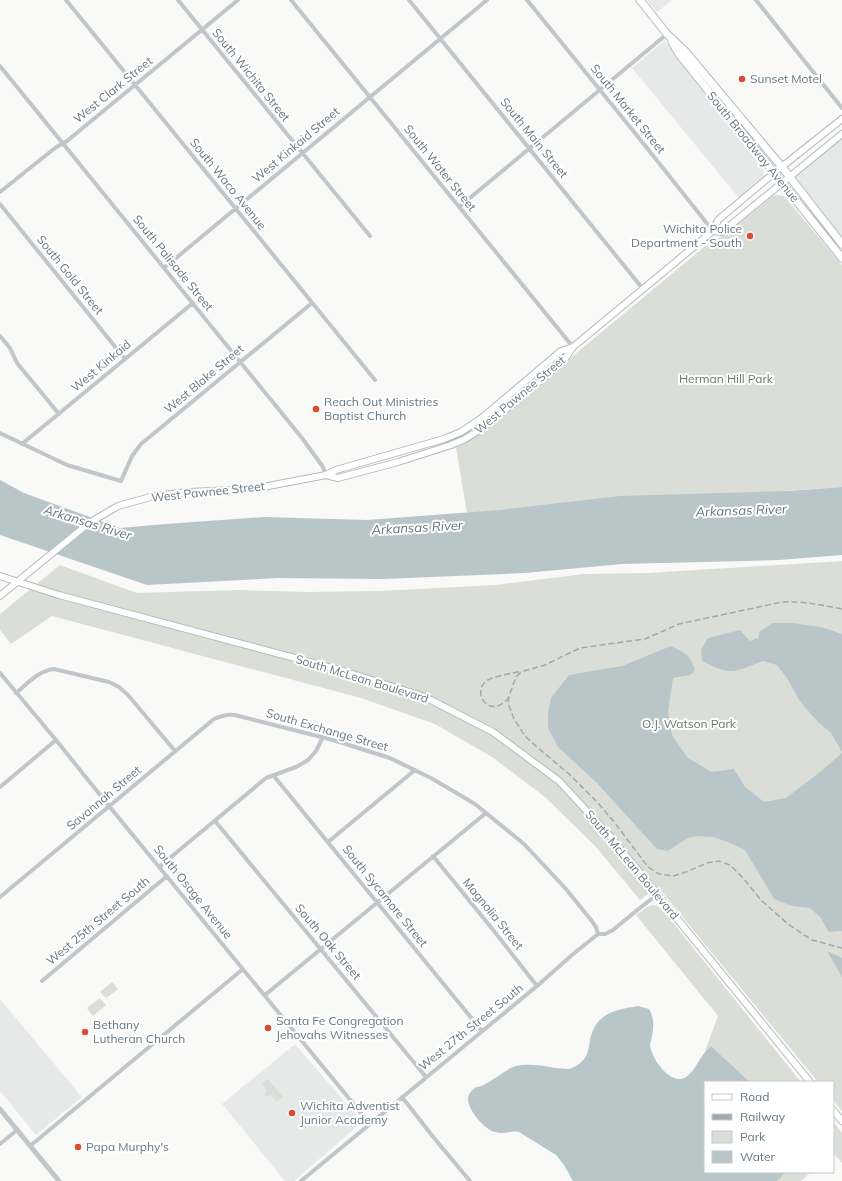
<svg xmlns="http://www.w3.org/2000/svg" width="842" height="1181" viewBox="0 0 842 1181" font-family="Mulish,sans-serif">
  <style>
    .built { fill: #e7e9e8 }
    .green { fill: #daded6 }
    .water { fill: #b8c6c9 }
    .lines { fill: none; stroke-linecap: round; stroke-linejoin: round }
    .secondary-casing { stroke: #b3babd; stroke-width: 8 }
    .primary-casing { stroke: #b4babd; stroke-width: 9 }
    .minor { stroke: #c0c6c9; stroke-width: 4 }
    .tertiary { stroke: #c0c6c9; stroke-width: 5 }
    .secondary { stroke: #fff; stroke-width: 6 }
    .primary { stroke: #fff; stroke-width: 7 }
    .rail { stroke: #a0a9ad; stroke-width: 1.5; stroke-dasharray: 6 3; stroke-linecap: butt }
    .poi-dot { fill: #df4931; stroke: #fff; stroke-width: 1.5 }
    .labels { text-anchor: middle; stroke-width: 4; stroke-linejoin: round; paint-order: stroke }
    .street-label { font-size: 12px; fill: #657881; stroke: #fff }
    .poi-label { font-size: 12px; fill: #657881; stroke: #fff; text-anchor: start }
    .park-label { font-size: 12px; fill: #6a7a64; stroke: #fff }
    .water-label { font-size: 13px; font-style: italic; fill: #60767b; stroke: #fff }
  </style>
  <rect width="100%" height="100%" fill="#f9f9f7"/>
  <path class="built" d="M647 0H672L657 12Z
    M664 41 676 54 722 115 759 161 762 166 764 174 762 179 739 198 632 68Z
    M842 136V239L789 177Z
    M0 999 82 1097 36 1135 0 1091Z
    M295 1044 362 1122 294 1181H285L222 1104Z"/>
  <path class="green" d="M776 195 784 196 842 265V487L467 513 456 447 475 437 709 243 726 234 771 197Z
    M842 561V1111L833 1100V1082H818L658 887 640 900 596 847 545 797 492 757 435 724 361 698 52 616 11 644 0 630V614L60 565 137 593 239 590 307 592 381 591 495 585 583 574 648 573Z
    M653 905 659 907 666 914 801 1082H750L711 1046 705 1051 718 1016 636 915 647 907Z
    M112 982 118 989 106 998 100 992Z
    M100 998 106 1005 93 1016 87 1008Z
    M268 1079 283 1097 277 1102 271 1095 267 1097 265 1096V1093L267 1091 262 1084Z
    M833 1121 842 1133V1163L834 1154H833Z
    M786 1172H811L801 1181H777Z"/>
  <path class="water" d="M0 480 24 493 120 528 166 524 264 517 367 520 500 510 620 496 788 491 842 487V555L779 560 622 564 525 573 383 579 277 578 147 585 0 535Z
    M773 623H792L821 627 842 634V752L831 733 817 721 799 700 787 678 777 665 763 661C754 664 738 672 729 671 719 670 710 665 702 661L701 650 708 638 740 630 750 641 758 638 760 631Z
    M671 646C685 653 690 654 695 670L690 675 673 678 668 712 672 735 687 757 711 772 734 769 745 787 764 802 786 798 820 772 842 753V931L829 932 820 917 810 908 792 906 774 899 766 885 745 850 730 843 714 837 696 836 686 839 668 851 657 849 597 783 558 747 548 728V713L551 698 569 675 622 666Z
    M827 951 842 958V977Z
    M638 1006 649 1009C654 1017 654 1027 652 1036 652 1038 650 1042 650 1045 651 1058 671 1087 686 1077 696 1071 700 1054 711 1046L750 1082H705V1172H786L777 1181H573L564 1165 556 1155 519 1132C510 1130 504 1135 495 1132 485 1130 468 1110 468 1099 468 1094 472 1090 476 1087 487 1087 504 1069 516 1066 528 1063 544 1066 556 1068 560 1068 564 1069 568 1069 571 1069 576 1066 579 1064 588 1057 588 1051 590 1040 596 1013 614 1010 638 1006Z"/>
  <g class="lines">
    <g class="secondary-casing">
      <path id="secondary" d="M713 231 722 232 842 134
        M326 475 338 478 398 462 451 445 465 439 481 429 515 402 564 360 573 347 713 231 718 220 774 173 842 119
        M0 576 59 595 343 671 425 697 493 732 559 781 609 835 810 1082
        M0 596 89 523 118 506 154 496 189 492 233 490 263 487 326 475 336 470 444 439 461 432 483 417 561 351 573 347
        M833 1110 842 1121"/>
    </g>
    <g class="primary-casing">
      <path id="primary" d="M640 0 667 34 685 51 782 167 842 244
        M672 42 679 54 842 258"/>
    </g>
    <path class="minor" d="M66 0 375 380
      M178 0 370 236
      M291 0 573 347
      M409 0 643 289
      M527 0 643 143 713 231
      M756 0 806 63 842 108
      M0 66 302 438 323 467 326 475
      M0 192 55 148 67 141 238 0
      M0 204 125 359
      M459 207 667 34
      M164 268 487 0
      M0 336 10 348 17 363 59 414
      M0 433 67 465 121 481 132 456 141 444 312 303
      M22 444 193 303
      M0 673 56 740 109 806 370 1124
      M16 693C28 683 38 671 54 669L109 682 119 687 128 695 175 751
      M273 775 482 1031
      M0 787 56 740
      M215 821 426 1077
      M328 842 415 770
      M433 856 494 931 537 986
      M159 867 266 778 296 767 308 760 316 751 323 737
      M0 897 214 719C221 716 227 714 235 715L333 740 390 758 431 778 475 804 524 844 566 889 591 920 596 927 598 934
      M42 981 167 876
      M265 995 486 813
      M402 1097 434 1138 470 1181
      M0 1144 17 1130
      M30 1146 243 969
      M301 1181 537 986 572 955 598 934H605L613 930 636 911 658 894"/>
    <path class="tertiary" d="M0 1109 59 1181"/>
    <use href="#secondary" class="secondary"/>
    <use href="#primary" class="primary"/>
    <path class="rail" d="M842 609C821 605 803 601 782 602L679 624 645 639 580 648 545 665 524 671 520 673 516 677 509 696 508 703 514 719 525 736 537 747 569 774 598 803 615 823 648 867 659 874 673 876 686 872 707 863 719 861 730 865 743 878 761 900 788 924 812 940 842 948
      M509 697C491 721 471 694 486 681 493 676 514 673 522 671"/>
  </g>
  <g class="poi-dot">
    <circle cx="742" cy="79" r="4"/>
    <circle cx="750" cy="236" r="4"/>
    <circle cx="316" cy="409" r="4"/>
    <circle cx="268" cy="1028" r="4"/>
    <circle cx="85" cy="1032" r="4"/>
    <circle cx="292" cy="1113" r="4"/>
    <circle cx="78" cy="1147" r="4"/>
  </g>
  <g class="labels">
    <g class="street-label">
      <text transform="translate(251 75) rotate(51)" y="4">South Wichita Street</text>
      <text transform="translate(113 90) rotate(-39)" y="4">West Clark Street</text>
      <text transform="translate(628 109) rotate(51)" y="4">South Market Street</text>
      <text transform="translate(534 138) rotate(51)" y="4">South Main Street</text>
      <text transform="translate(296 145) rotate(-40)" y="4">West Kinkaid Street</text>
      <text transform="translate(753 147) rotate(51)" y="4">South Broadway Avenue</text>
      <text transform="translate(440 168) rotate(51)" y="4">South Water Street</text>
      <text transform="translate(228 184) rotate(51)" y="4">South Waco Avenue</text>
      <text transform="translate(173 263) rotate(51)" y="4">South Palisade Street</text>
      <text transform="translate(70 275) rotate(51)" y="4">South Gold Street</text>
      <text transform="translate(101 366) rotate(-40)" y="4">West Kinkaid</text>
      <text transform="translate(204 379) rotate(-40)" y="4">West Blake Street</text>
      <text transform="translate(520 395) rotate(-40)" y="4">West Pawnee Street</text>
      <text transform="translate(208 492) rotate(-6)" y="4">West Pawnee Street</text>
      <text transform="translate(362 679) rotate(17)" y="4">South McLean Boulevard</text>
      <text transform="translate(327 730) rotate(16)" y="4">South Exchange Street</text>
      <text transform="translate(104 798) rotate(-40)" y="4">Savannah Street</text>
      <text transform="translate(632 865) rotate(50)" y="4">South McLean Boulevard</text>
      <text transform="translate(193 892) rotate(51)" y="4">South Osage Avenue</text>
      <text transform="translate(385 896) rotate(51)" y="4">South Sycamore Street</text>
      <text transform="translate(493 914) rotate(51)" y="4">Magnolia Street</text>
      <text transform="translate(98 921) rotate(-40)" y="4">West 25th Street South</text>
      <text transform="translate(328 942) rotate(50)" y="4">South Oak Street</text>
      <text transform="translate(471 1027) rotate(-39)" y="4">West 27th Street South</text>
    </g>
    <g class="poi-label">
      <text x="750" y="83">Sunset Motel</text>
      <text x="742" y="233" text-anchor="end">Wichita Police<tspan x="742" dy="14">Department - South</tspan></text>
      <text x="324" y="406">Reach Out Ministries<tspan x="324" dy="14">Baptist Church</tspan></text>
      <text x="276" y="1025">Santa Fe Congregation<tspan x="276" dy="14">Jehovahs Witnesses</tspan></text>
      <text x="93" y="1029">Bethany<tspan x="93" dy="14">Lutheran Church</tspan></text>
      <text x="300" y="1110">Wichita Adventist<tspan x="300" dy="14">Junior Academy</tspan></text>
      <text x="86" y="1151">Papa Murphy's</text>
    </g>
    <g class="park-label">
      <text x="726" y="383">Herman Hill Park</text>
      <text x="689" y="728">O.J. Watson Park</text>
    </g>
    <g class="water-label">
      <text transform="translate(741 510) rotate(-2)" y="5">Arkansas River</text>
      <text transform="translate(88 522) rotate(17)" y="5">Arkansas River</text>
      <text transform="translate(417 527) rotate(-3)" y="5">Arkansas River</text>
    </g>
  </g>
  <rect x="704" y="1081" width="130" height="92" fill="#ffffff" stroke="#c1c9cd"/>
  <rect x="712" y="1094" width="20" height="6" fill="#ffffff" stroke="#c1c9cd"/>
  <text x="740" y="1101" font-size="12" fill="#657881">Road</text>
  <rect x="712" y="1114" width="20" height="6" fill="#a0a9ad" stroke="#c1c9cd"/>
  <text x="740" y="1121" font-size="12" fill="#657881">Railway</text>
  <rect x="712" y="1131" width="20" height="12" fill="#daded6" stroke="#c1c9cd"/>
  <text x="740" y="1141" font-size="12" fill="#657881">Park</text>
  <rect x="712" y="1151" width="20" height="12" fill="#b8c6c9" stroke="#c1c9cd"/>
  <text x="740" y="1161" font-size="12" fill="#657881">Water</text>
</svg>
